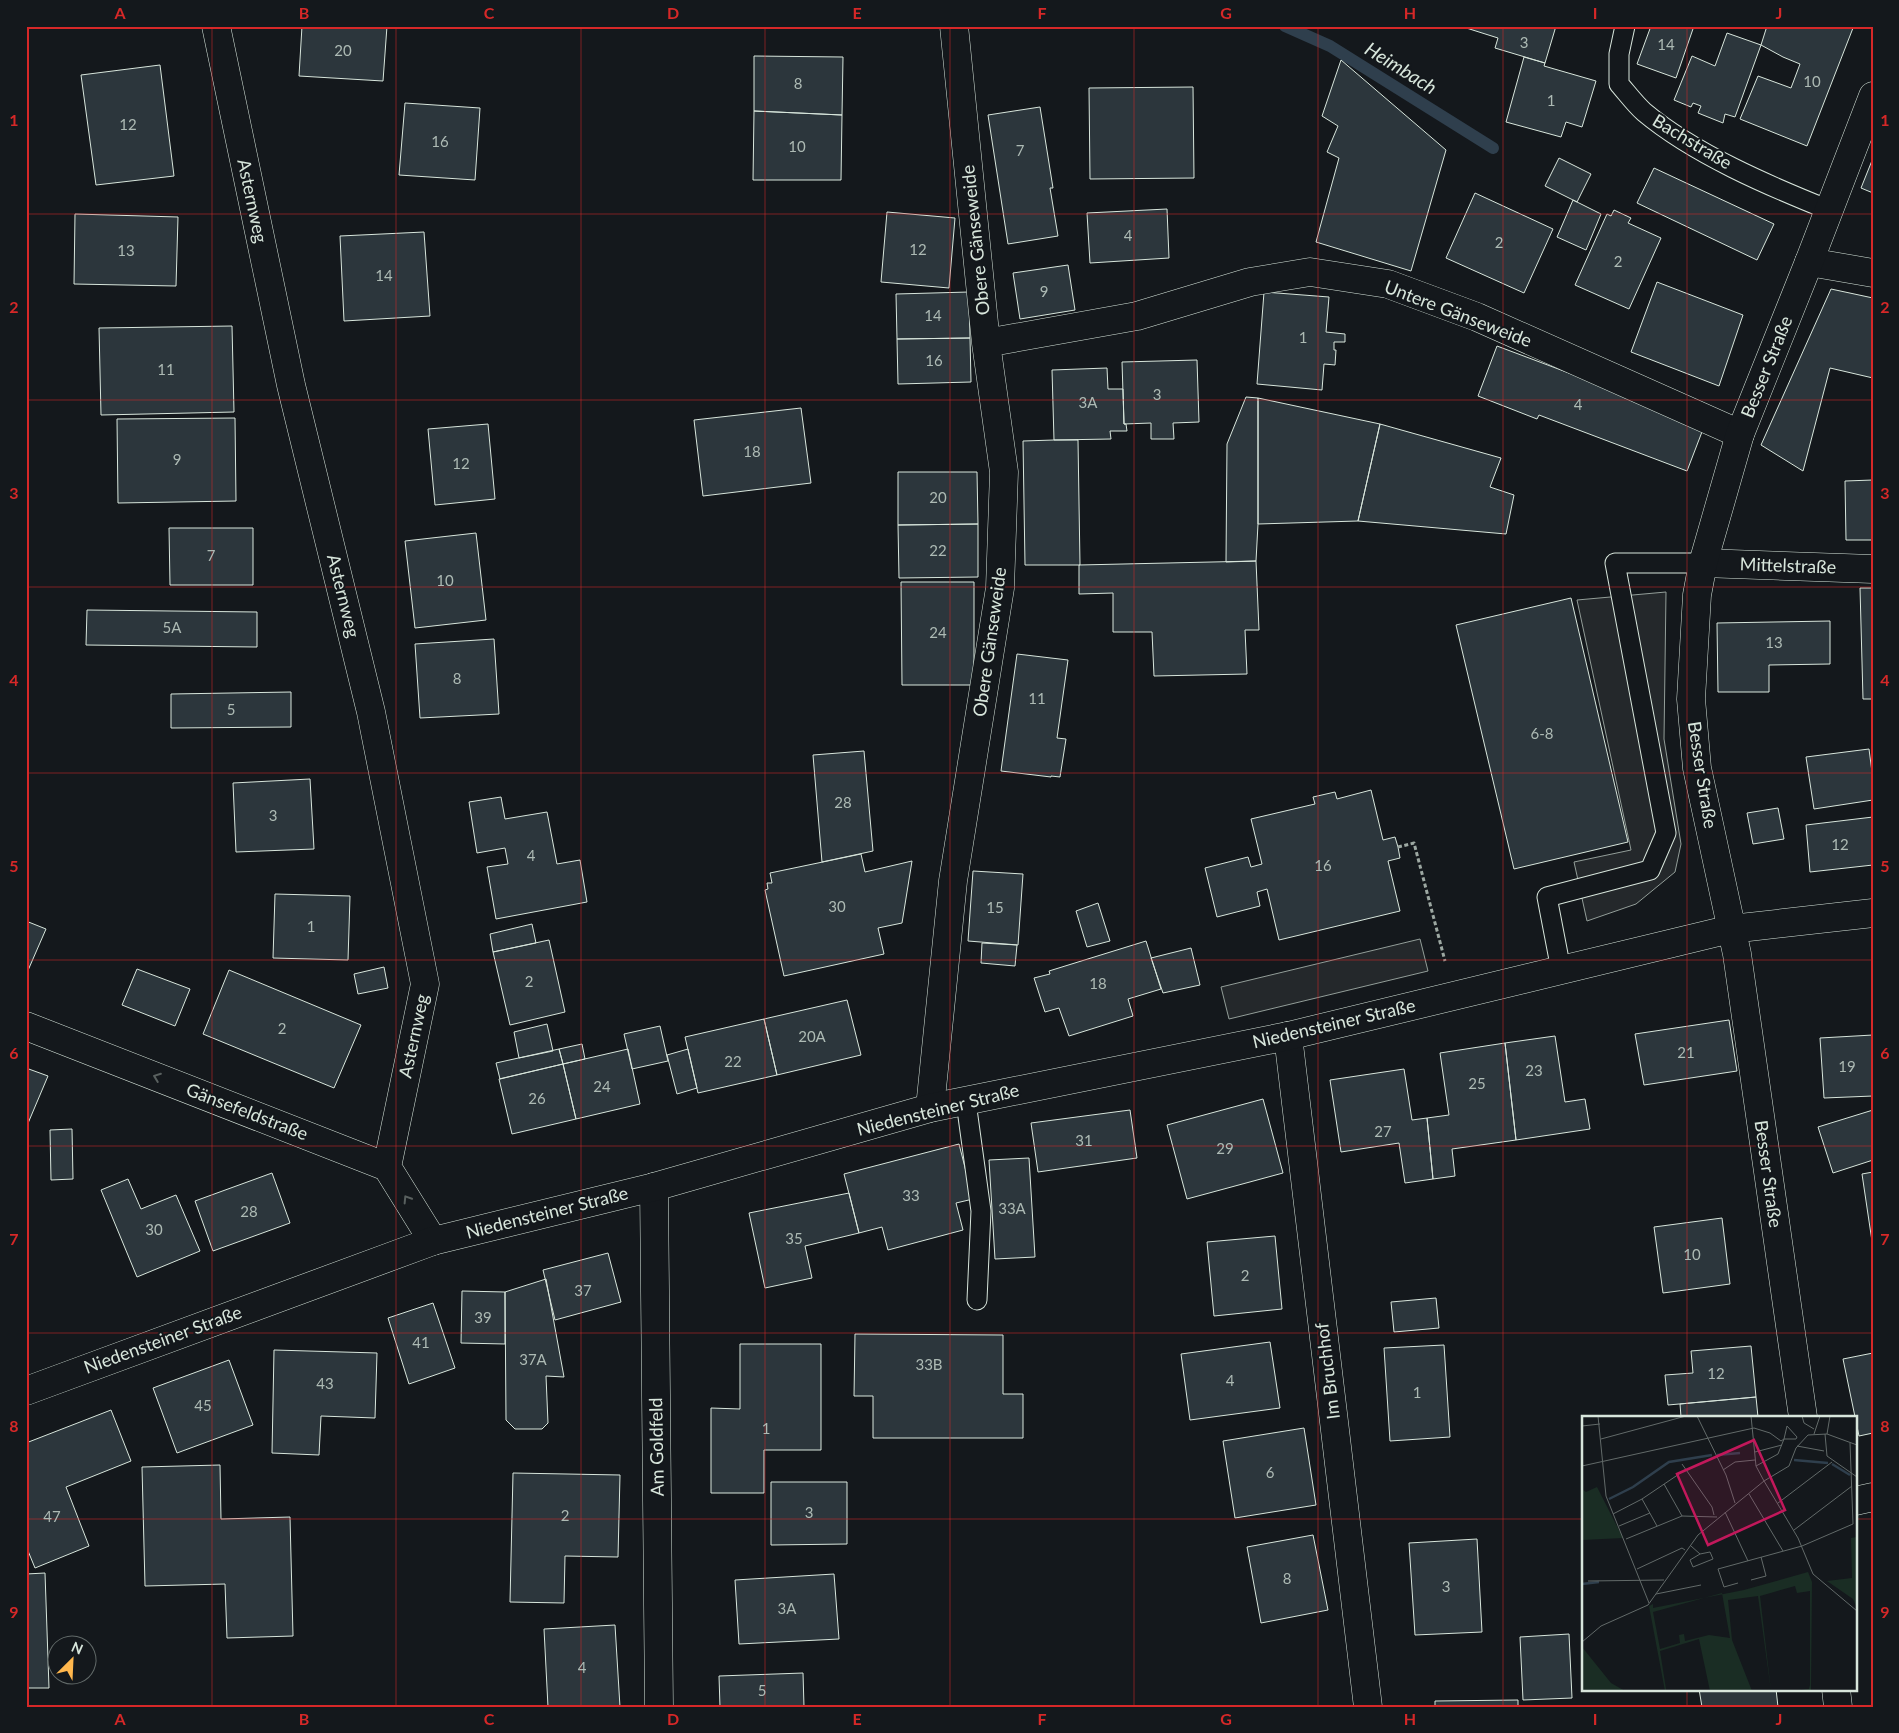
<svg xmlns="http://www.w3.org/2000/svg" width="1899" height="1733" viewBox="0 0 1899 1733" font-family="Lato,sans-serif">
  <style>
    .parking { fill: #24282b; stroke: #939e99 }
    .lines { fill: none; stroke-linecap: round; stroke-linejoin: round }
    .stream { stroke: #2f3f4d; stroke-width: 12 }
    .building { fill: #2c363c; stroke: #d8e6dc }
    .lane-casing { stroke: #d8e6dc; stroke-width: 21 }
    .street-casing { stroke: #d8e6dc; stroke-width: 29 }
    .secondary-casing { stroke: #d8e6dc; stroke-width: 29 }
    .path { stroke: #9da8a2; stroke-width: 3; stroke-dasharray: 4 2.5; stroke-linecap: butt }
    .lane { stroke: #14181c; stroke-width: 19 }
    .street { stroke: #14181c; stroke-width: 28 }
    .secondary { stroke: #14181c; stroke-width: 28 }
    .oneway { stroke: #59605f }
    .grid { fill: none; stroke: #d62828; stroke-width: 1; stroke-opacity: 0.55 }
    .labels { text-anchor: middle; stroke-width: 4; stroke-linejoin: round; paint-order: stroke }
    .number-label { font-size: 15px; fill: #adbab4 }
    .street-label { font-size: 18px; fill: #d8e6dc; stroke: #14181c }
    .water-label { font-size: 19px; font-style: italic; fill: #d8e6dc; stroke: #14181c }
    .inset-river { fill: none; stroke: #2f3f4d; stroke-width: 2.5 }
    .inset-road { fill: none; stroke: #626a69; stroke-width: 1 }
    .view { fill: #c2185b; fill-opacity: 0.15; stroke: #c2185b; stroke-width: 2.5 }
    .inset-edge { fill: none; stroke: #d8e6dc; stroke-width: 2.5 }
    .neatline { fill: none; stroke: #d62828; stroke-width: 2 }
    .grid-label { font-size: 16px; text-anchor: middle; font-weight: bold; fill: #d62828 }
  </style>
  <rect width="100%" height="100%" fill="#14181c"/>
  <path class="parking" d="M1666 592 1664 739 1681 844 1675 872 1636 904 1587 921 1574 862 1631 850 1577 600Z
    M1420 939 1428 971 1229 1019 1221 987Z"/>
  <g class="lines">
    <path class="stream" d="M1285 26 1330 46 1493 148"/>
  </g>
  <path class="building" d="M302 26H387L383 81 299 76Z
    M1460 26H1556L1545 63 1495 48 1498 38Z
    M1651 26H1694L1676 78 1637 64Z
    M1767 26H1849L1853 28 1807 146 1740 119 1758 76 1791 88 1800 64 1783 57 1761 45Z
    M1727 33 1761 45 1735 117 1725 114 1723 123 1698 113 1701 106 1693 103 1691 107 1674 100 1692 56 1715 66Z
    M754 56 843 57 842 115 754 111Z
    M1524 57 1545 63 1544 66 1596 81 1582 127 1566 122 1561 137 1506 122Z
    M1341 60 1446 150 1411 271 1316 242 1339 158 1327 152 1338 126 1322 116Z
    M160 65 174 176 96 185 81 75Z
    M1193 87 1194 178 1090 179 1089 88Z
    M405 103 480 108 475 180 399 175Z
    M1040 107 1053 188H1050L1058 236 1008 244 988 115Z
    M754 111 842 115 841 180H753Z
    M1559 158 1591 174 1577 202 1545 186Z
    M1873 158V193L1861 188Z
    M1654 168 1774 224 1757 260 1637 203Z
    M1475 193 1553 229 1524 293 1446 258Z
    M1573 200 1601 214 1586 250 1557 237Z
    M1167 209 1169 258 1090 263 1087 213Z
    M1614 210 1631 218 1628 223 1661 238 1629 309 1575 285 1607 214 1611 216Z
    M887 212 955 218 949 288 881 282Z
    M75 214 178 217 176 286 74 284Z
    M424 232 430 316 344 321 340 236Z
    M1068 265 1075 310 1020 319 1013 273Z
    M1657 282 1743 315 1719 386 1631 352Z
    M1831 289 1873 298V378L1830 368 1803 471 1761 445Z
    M969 292 970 338 897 339 896 294Z
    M1264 292 1329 297 1326 332 1345 334V342H1334V350H1336L1335 365 1324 364 1322 390 1257 384Z
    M232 326 234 412 101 415 99 328Z
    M970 338 971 382 898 384 897 339Z
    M1497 346 1705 424 1687 471 1539 415 1537 419 1478 396Z
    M1197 360 1199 422 1173 423 1174 439H1151V423L1124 424 1122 362Z
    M1107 368 1108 389H1123L1124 424H1126L1127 431H1110L1111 439 1054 440 1052 370Z
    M1246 397 1258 398V524L1256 561 1226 562 1227 444Z
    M1258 398 1380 424 1358 521 1258 524Z
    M801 408 811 483 703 496 694 420Z
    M235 418 236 501 118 503 117 419Z
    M488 424 495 499 435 505 428 429Z
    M1380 424 1501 458 1490 487 1514 495 1506 534 1358 521Z
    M1054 440H1078L1080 565H1025L1023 441Z
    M898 472H977L978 524 898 525Z
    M1873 480V540H1846L1845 481Z
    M978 524V577L899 578 898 525Z
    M169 528H253V585H170Z
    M476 533 486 620 415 628 405 541Z
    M1256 561 1259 630H1245L1247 674 1154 676 1152 632H1113V593L1079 594V565Z
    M901 582H974V685H902Z
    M1860 588H1873V699H1863Z
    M1571 598 1628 842 1514 869 1456 625Z
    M87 610 257 612V647L86 645Z
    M1830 621V664L1769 665V692H1718L1717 623Z
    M494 639 499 714 420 718 415 644Z
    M1017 654 1068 660 1057 738 1066 739 1060 777 1051 776V777L1001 771Z
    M291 692V727L171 728V694Z
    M1869 749 1873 780V800L1814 809 1806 757Z
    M864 751 873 851 822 862 813 755Z
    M310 779 314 849 236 852 233 783Z
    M1371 790 1383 840 1395 837 1398 847 1400 858 1388 861 1400 911 1279 940 1267 889 1257 892 1260 906 1217 917 1205 868 1248 857 1251 867 1262 864 1251 819 1315 804 1313 797 1335 792 1337 799Z
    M501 797 505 819 547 812 557 864 580 860 587 902 496 919 487 867 508 864 505 848 477 853 469 802Z
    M1778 808 1784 839 1753 844 1747 813Z
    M1873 817V865L1810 872 1806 825Z
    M861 854 865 872 912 861 902 923 878 928 884 954 784 976 765 890 768 889 767 883H772L770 873Z
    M973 871 1023 874 1018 945 968 941Z
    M275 894 350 896 348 960 273 958Z
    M1098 903 1110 941 1087 947 1076 911Z
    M26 921 46 929 26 975Z
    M532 924 536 943 493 952 490 934Z
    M549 940 565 1012 510 1025 493 952Z
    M1146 941 1161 989 1128 999 1133 1016 1069 1036 1059 1008 1045 1012 1034 978 1050 974 1049 971Z
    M982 943 1017 945 1015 966 981 963Z
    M1191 948 1200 985 1163 993 1151 958Z
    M384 967 388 988 358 994 354 974Z
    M137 969 190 989 175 1026 122 1005Z
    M229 970 361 1025 334 1088 203 1034Z
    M847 1000 861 1055 777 1075 764 1019Z
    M764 1019 777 1075 698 1093 685 1037Z
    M1729 1020 1737 1071 1644 1085 1635 1034Z
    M547 1024 553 1051 519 1058 514 1032Z
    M660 1026 668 1061 632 1069 624 1034Z
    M1873 1035V1096L1824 1098 1820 1038Z
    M1555 1036 1565 1102 1585 1099 1590 1129 1516 1140 1505 1043Z
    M1505 1043 1516 1140 1452 1149 1455 1176 1433 1179 1427 1118 1449 1115 1440 1053Z
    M582 1044 585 1059 563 1064 559 1049Z
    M559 1049 563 1064 500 1079 496 1063Z
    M628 1049 640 1104 576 1119 563 1064Z
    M688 1049 697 1088 677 1094 667 1055Z
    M563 1064 576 1119 512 1134 499 1079Z
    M26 1068 48 1076 26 1128Z
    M1404 1069 1412 1120 1427 1118 1433 1179 1405 1183 1399 1143 1341 1152 1330 1080Z
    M1263 1099 1283 1173 1187 1199 1167 1125Z
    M1130 1110 1137 1158 1038 1172 1031 1123Z
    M1873 1110V1160L1833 1173 1818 1127Z
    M72 1129 73 1179 51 1180 50 1130Z
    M959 1144 973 1199 956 1203 963 1230 888 1250 882 1227 859 1233 844 1174Z
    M1029 1158 1035 1257 995 1259 989 1160Z
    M1873 1172V1248L1862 1174Z
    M272 1173 290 1223 213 1251 195 1201Z
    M128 1179 141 1209 176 1195 200 1251 137 1277 101 1190Z
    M849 1193 859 1233 805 1246 812 1278 765 1288 749 1213Z
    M1722 1218 1730 1284 1663 1293 1654 1227Z
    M1275 1236 1282 1309 1214 1316 1207 1242Z
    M608 1253 621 1302 555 1320 543 1270Z
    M546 1279 564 1377 546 1376 548 1423 542 1429H515L506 1420 505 1292Z
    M462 1291 505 1292V1344L461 1343Z
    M1436 1298 1439 1328 1394 1332 1391 1302Z
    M433 1303 455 1368 409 1384 388 1318Z
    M855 1334 1003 1335V1394H1023V1438H873V1396H854Z
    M1270 1342 1280 1408 1190 1420 1181 1354Z
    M740 1344H821V1450H764V1493H711V1408L740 1409Z
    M1444 1345 1450 1437 1390 1441 1384 1348Z
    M1751 1346 1756 1397 1668 1405 1665 1375 1693 1373 1691 1351Z
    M274 1350 377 1353 375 1418 321 1416 319 1455 272 1453Z
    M1873 1353V1433L1859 1436 1843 1359Z
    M229 1360 253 1425 177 1453 153 1388Z
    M1756 1397 1758 1417H1681L1680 1404Z
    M111 1410 131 1461 66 1487 89 1546 35 1568 26 1546V1443Z
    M1304 1428 1316 1505 1235 1518 1223 1441Z
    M220 1465 221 1519 290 1517 293 1636 227 1638 225 1584 145 1586 142 1467Z
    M513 1473 620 1475 618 1557 565 1556 564 1603 510 1602Z
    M771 1482H847V1544L771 1545Z
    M1313 1535 1328 1610 1261 1623 1247 1547Z
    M1477 1539 1482 1632 1415 1635 1409 1543Z
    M45 1573 49 1688H26V1574Z
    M834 1574 839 1639 739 1644 735 1580Z
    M615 1625 620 1707H548L544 1629Z
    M1569 1634 1572 1698 1523 1700 1520 1637Z
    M803 1673 804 1707H720L719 1676Z
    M1699 1689H1776L1778 1707H1702Z
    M1518 1700V1707H1435V1701Z"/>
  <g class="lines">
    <g class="lane-casing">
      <path id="lane" d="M1625 26 1619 54V84C1627 93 1635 104 1644 112 1694 154 1769 186 1829 210
        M1561 970 1547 897 1650 870 1666 833 1615 563H1703
        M966 1102 981 1211 977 1300"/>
    </g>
    <g class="street-casing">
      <path id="street" d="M216 26 291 385 371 712 425 984 387 1167
        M1809 262 1873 273
        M986 343 1137 316 1250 282 1310 272 1388 284 1477 317 1740 434
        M1703 563 1873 569
        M26 1026 387 1167 433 1241
        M1288 1036 1368 1707
        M930 1108 953 881 1000 588 1004 472 986 343 954 26
        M654 1187 659 1707
        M1855 1501 1873 1497"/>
    </g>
    <g class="secondary-casing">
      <path id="secondary" d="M26 1391 433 1241 654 1187 930 1108 1288 1036 1731 929 1873 913
        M1803 1417 1737 954 1697 768 1691 699 1697 595 1703 563 1740 434 1809 262 1873 96
        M1836 1689 1838 1707"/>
    </g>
    <path class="path" d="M1398 847 1414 843 1445 961"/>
    <use href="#lane" class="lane"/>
    <use href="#street" class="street"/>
    <use href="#secondary" class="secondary"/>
  </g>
  <defs><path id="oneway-chevron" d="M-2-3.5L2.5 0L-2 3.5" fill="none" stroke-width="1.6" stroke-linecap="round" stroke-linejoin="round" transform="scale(1.25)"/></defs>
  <g class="oneway">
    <use href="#oneway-chevron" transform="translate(157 1077) rotate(-159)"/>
    <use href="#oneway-chevron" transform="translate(407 1199) rotate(-122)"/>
  </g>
  <path class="grid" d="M212 26V1707M396 26V1707M581 26V1707M765 26V1707M950 26V1707M1134 26V1707M1318 26V1707M1503 26V1707M1687 26V1417M26 214H1873M26 400H1873M26 587H1873M26 773H1873M26 960H1873M26 1146H1873M26 1333H1873M26 1519H1583M1855 1519H1873M1687 1689V1707"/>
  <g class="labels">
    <g class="number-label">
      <text x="1524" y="48">3</text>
      <text x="1666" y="50">14</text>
      <text x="343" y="56">20</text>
      <text x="1812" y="87">10</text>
      <text x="798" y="89">8</text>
      <text x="1551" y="106">1</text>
      <text x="128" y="130">12</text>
      <text x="440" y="147">16</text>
      <text x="797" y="152">10</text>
      <text x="1020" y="156">7</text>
      <text x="1128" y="241">4</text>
      <text x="1499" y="248">2</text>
      <text x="918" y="255">12</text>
      <text x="126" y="256">13</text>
      <text x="1618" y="267">2</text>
      <text x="384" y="281">14</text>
      <text x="1044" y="297">9</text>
      <text x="933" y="321">14</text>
      <text x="1303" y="343">1</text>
      <text x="934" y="366">16</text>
      <text x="166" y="375">11</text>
      <text x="1157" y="400">3</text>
      <text x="1088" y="408">3A</text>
      <text x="1578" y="410">4</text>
      <text x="752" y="457">18</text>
      <text x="177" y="465">9</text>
      <text x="461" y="469">12</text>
      <text x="938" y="503">20</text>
      <text x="938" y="556">22</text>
      <text x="211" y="561">7</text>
      <text x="445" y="586">10</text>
      <text x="172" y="633">5A</text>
      <text x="938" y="638">24</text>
      <text x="1774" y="648">13</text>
      <text x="457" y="684">8</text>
      <text x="1037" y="704">11</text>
      <text x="231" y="715">5</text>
      <text x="1542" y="739">6-8</text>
      <text x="843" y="808">28</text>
      <text x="273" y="821">3</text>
      <text x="1840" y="850">12</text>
      <text x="531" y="861">4</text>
      <text x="1323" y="871">16</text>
      <text x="837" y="912">30</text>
      <text x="995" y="913">15</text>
      <text x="311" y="932">1</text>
      <text x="529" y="987">2</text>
      <text x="1098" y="989">18</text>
      <text x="282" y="1034">2</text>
      <text x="812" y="1042">20A</text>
      <text x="1686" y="1058">21</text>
      <text x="733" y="1067">22</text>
      <text x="1847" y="1072">19</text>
      <text x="1534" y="1076">23</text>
      <text x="1477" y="1089">25</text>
      <text x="602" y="1092">24</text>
      <text x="537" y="1104">26</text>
      <text x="1383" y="1137">27</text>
      <text x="1084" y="1146">31</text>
      <text x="1225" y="1154">29</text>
      <text x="911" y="1201">33</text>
      <text x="1012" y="1214">33A</text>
      <text x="249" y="1217">28</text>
      <text x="154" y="1235">30</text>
      <text x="794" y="1244">35</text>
      <text x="1692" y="1260">10</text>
      <text x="1245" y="1281">2</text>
      <text x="583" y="1296">37</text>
      <text x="483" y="1323">39</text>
      <text x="421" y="1348">41</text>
      <text x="533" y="1365">37A</text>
      <text x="929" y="1370">33B</text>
      <text x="1716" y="1379">12</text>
      <text x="1230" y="1386">4</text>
      <text x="325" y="1389">43</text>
      <text x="1417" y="1398">1</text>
      <text x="203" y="1411">45</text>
      <text x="766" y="1434">1</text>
      <text x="1270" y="1478">6</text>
      <text x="809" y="1518">3</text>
      <text x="565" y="1521">2</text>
      <text x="52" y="1522">47</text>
      <text x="1287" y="1584">8</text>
      <text x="1446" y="1592">3</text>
      <text x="787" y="1614">3A</text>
      <text x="582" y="1673">4</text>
      <text x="762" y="1696">5</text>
    </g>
    <g class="street-label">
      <text transform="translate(1692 142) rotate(31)" y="6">Bachstraße</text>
      <text transform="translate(252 201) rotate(78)" y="6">Asternweg</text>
      <text transform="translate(976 240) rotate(-96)" y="6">Obere Gänseweide</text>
      <text transform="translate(1458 314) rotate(21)" y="6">Untere Gänseweide</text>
      <text transform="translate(1767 367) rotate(-68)" y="6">Besser Straße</text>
      <text transform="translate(1788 566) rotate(2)" y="6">Mittelstraße</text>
      <text transform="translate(343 596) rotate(76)" y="6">Asternweg</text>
      <text transform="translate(990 642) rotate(-82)" y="6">Obere Gänseweide</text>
      <text transform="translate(1702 775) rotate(81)" y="6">Besser Straße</text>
      <text transform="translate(1334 1024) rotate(-13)" y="6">Niedensteiner Straße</text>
      <text transform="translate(414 1036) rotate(-78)" y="6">Asternweg</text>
      <text transform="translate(938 1110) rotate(-14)" y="6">Niedensteiner Straße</text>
      <text transform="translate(247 1112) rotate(21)" y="6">Gänsefeldstraße</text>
      <text transform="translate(1768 1174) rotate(82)" y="6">Besser Straße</text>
      <text transform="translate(547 1213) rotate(-14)" y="6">Niedensteiner Straße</text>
      <text transform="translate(163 1340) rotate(-20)" y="6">Niedensteiner Straße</text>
      <text transform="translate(1328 1371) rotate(-97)" y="6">Im Bruchhof</text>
      <text transform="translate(657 1447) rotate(-91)" y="6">Am Goldfeld</text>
    </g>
    <g class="water-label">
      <text transform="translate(1401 68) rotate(32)" y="7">Heimbach</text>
    </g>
  </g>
  <g transform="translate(1582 1416)">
    <rect width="275" height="275" fill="#14181c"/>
    <path d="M15 71 41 122 0 124V73L4 76ZM275 121V164L274 190 271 183 245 165 270 162 269 122ZM226 156 230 166 229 275H212L227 273 228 269V175L215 177 213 170 178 180 189 275 176 180 146 184 150 224 170 275H128L117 223 78 235 84 273 83 275 67 190 71 188V192L162 174ZM140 177 148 222 127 219 103 225 102 218 97 219 98 227 78 233 71 196ZM0 231 29 267 43 275H0Z" fill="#1a2d24" fill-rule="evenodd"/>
    <path class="inset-river" d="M135 39 158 37M212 44 246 47M250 48 268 59M27 83 51 71 87 46 130 39M0 168 17 166"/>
    <path class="inset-road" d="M16 0 24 80 67 187M115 0 144 59 153 87M169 0 174 50 182 65 207 50 214 32 226 19 245 18 275 29M220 0 222 7 232 13M0 10 18 8M172 12 188 17 199 25 202 23H214L215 21 205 10 202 23 196 38 174 50M232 18 238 0M243 18 245 40 275 61M245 18 248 0M19 23 104 0M268 27 271 108M215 30 242 35M173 36 200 29M100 48 130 91 132 99M0 50 172 12M141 54 153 46 173 44M82 68 100 100M167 78 201 135M60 83 75 110M196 87 250 46M143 96 166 145M31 98 60 83 103 54M37 110 68 97M212 114 270 70M44 123 100 100 135 101M109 130 118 138 128 136 131 143 111 151 108 144 118 138M55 153 100 132 103 134M169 164 184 160 179 141M6 165 82 164M156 167 142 171 136 153 220 130 271 108M74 178 119 169M0 226 19 210 66 189 116 119 182 65 216 122 231 158 275 195"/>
    <path class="view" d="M172 24 203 94 126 129 95 58Z"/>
    <rect width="275" height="275" class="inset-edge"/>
  </g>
  <rect width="1899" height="1733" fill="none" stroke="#14181c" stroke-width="55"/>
  <g transform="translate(72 1660) rotate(24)"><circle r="24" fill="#14181c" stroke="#626a69"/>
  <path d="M0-4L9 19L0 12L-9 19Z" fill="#ffb74d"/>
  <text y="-8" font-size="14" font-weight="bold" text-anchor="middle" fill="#d8e6dc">N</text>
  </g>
  <rect x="28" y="28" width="1844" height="1678" class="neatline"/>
  <g class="grid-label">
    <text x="120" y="19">A</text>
    <text x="304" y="19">B</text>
    <text x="489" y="19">C</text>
    <text x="673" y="19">D</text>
    <text x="857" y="19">E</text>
    <text x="1042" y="19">F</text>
    <text x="1226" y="19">G</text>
    <text x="1410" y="19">H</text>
    <text x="1595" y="19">I</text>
    <text x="1779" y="19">J</text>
    <text x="14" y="126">1</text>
    <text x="1885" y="126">1</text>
    <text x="14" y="313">2</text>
    <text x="1885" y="313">2</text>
    <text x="14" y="499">3</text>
    <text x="1885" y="499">3</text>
    <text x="14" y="686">4</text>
    <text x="1885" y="686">4</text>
    <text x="14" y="872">5</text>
    <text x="1885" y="872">5</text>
    <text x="14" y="1059">6</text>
    <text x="1885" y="1059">6</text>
    <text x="14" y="1245">7</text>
    <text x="1885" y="1245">7</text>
    <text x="14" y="1432">8</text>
    <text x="1885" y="1432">8</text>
    <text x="14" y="1618">9</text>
    <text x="1885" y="1618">9</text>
    <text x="120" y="1725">A</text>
    <text x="304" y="1725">B</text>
    <text x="489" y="1725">C</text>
    <text x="673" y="1725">D</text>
    <text x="857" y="1725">E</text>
    <text x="1042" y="1725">F</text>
    <text x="1226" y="1725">G</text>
    <text x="1410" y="1725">H</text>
    <text x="1595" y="1725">I</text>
    <text x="1779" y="1725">J</text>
  </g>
</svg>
